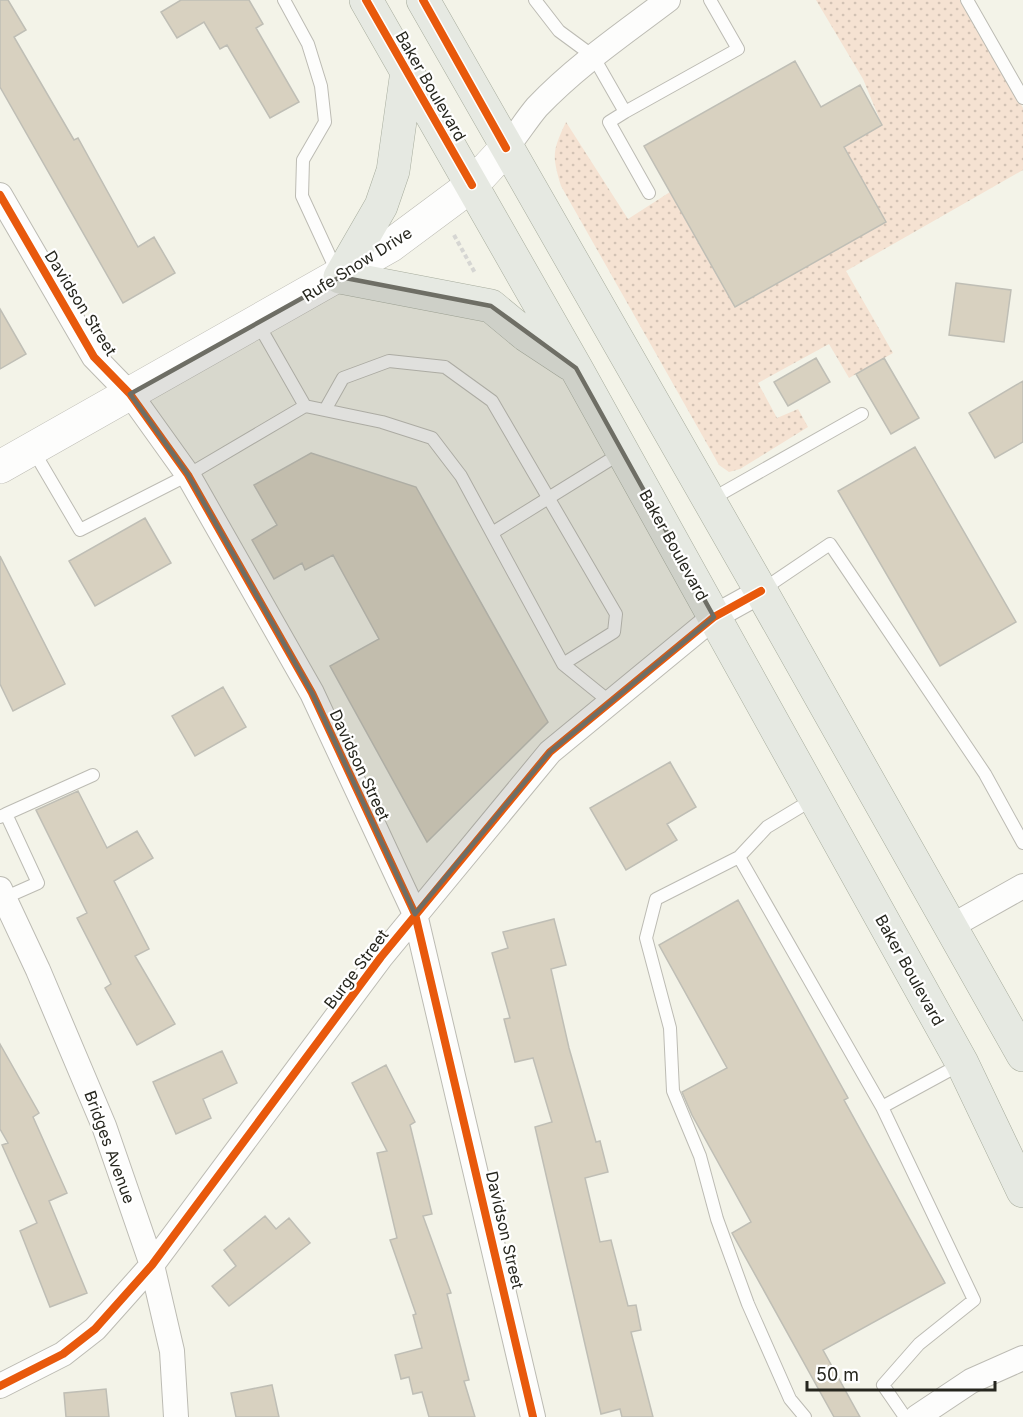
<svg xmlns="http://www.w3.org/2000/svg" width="1023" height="1417" viewBox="0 0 1023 1417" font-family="Inter,sans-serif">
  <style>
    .grass { fill: url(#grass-dots) }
    .building { fill: #d8d1c0; stroke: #bfbeb5; stroke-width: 1.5 }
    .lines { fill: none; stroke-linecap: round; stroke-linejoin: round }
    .lane-casing { stroke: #bcbbb3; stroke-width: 14 }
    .street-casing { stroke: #bcbbb3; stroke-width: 26 }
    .secondary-casing { stroke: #bcbbb3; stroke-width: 34 }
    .primary-casing { stroke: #a7ac9d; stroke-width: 34 }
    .path { stroke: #d6d6d3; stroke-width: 4; stroke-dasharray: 4.5 3; stroke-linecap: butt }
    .lane { stroke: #fdfdfc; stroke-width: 12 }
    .street { stroke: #fdfdfc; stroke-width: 24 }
    .secondary { stroke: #fdfdfc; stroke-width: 33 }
    .primary { stroke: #e6e9e2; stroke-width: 33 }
    .cycleway-casing { stroke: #fff; stroke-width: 11 }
    .cycleway { stroke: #e8590c; stroke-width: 8 }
    .marked { fill: #6e6e65; fill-opacity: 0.2; stroke: #6e6e65; stroke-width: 4.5; stroke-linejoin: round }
    .labels { text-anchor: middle; stroke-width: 4.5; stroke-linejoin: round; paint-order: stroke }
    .street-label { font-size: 16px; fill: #26261e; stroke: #fff }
  </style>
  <defs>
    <pattern id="grass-dots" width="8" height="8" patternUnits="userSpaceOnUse" patternTransform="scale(1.5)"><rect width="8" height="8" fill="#f5e2d2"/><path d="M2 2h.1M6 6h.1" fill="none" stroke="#d2c2b4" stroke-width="1.8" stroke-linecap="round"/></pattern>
  </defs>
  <rect width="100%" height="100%" fill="#f3f3e8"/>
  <path class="grass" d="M816 0H960L1023 108V170L846 271 893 353 849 378 829 344 758 383 777 418 798 409 808 427 740 469 729 472 719 465 561 186C552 155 552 152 566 122L628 219 670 192 735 307 886 222 844 147 882 125 863 79Z"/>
  <path class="building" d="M0 0H8L26 30 14 37 74 140 78 138 138 247 154 237 175 273 123 303 0 87Z
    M181 0H249L263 24 256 28 299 102 270 118 227 45 220 49 204 22 177 38 161 12Z
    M795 61 821 107 860 85 882 125 844 147 886 222 735 307 644 146Z
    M956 283 1011 290 1004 342 949 335Z
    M0 309 26 354 0 369Z
    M816 358 830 382 788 406 774 382Z
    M884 358 919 418 891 434 856 374Z
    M1023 381V442L995 458 969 413Z
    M915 447 1016 622 940 666 838 491Z
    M311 453 416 487 548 722 427 842 330 666 379 639 333 555 305 570 302 563 274 579 252 540 277 525 254 485Z
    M145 518 171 563 95 606 69 561Z
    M0 556 65 684 13 711 0 684Z
    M223 687 246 727 195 756 172 716Z
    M670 762 696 807 667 824 677 840 626 870 590 808Z
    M78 791 107 848 137 831 153 858 114 881 149 949 135 956 175 1024 137 1045 105 988 111 984 77 918 87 913 36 810Z
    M738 900 848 1098 844 1100 945 1283 823 1350 860 1417H834L732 1233 751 1222 692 1115 682 1092 727 1068 659 945Z
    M554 919 566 965 551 969 569 1048 596 1142 600 1141 608 1172 585 1178 600 1242 611 1240 628 1306 636 1305 641 1330 631 1332 653 1417H622L620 1409 601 1414 535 1127 552 1122 533 1058 515 1062 504 1019 510 1018 492 953 508 948 503 932Z
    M0 1044 39 1113 33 1117 67 1193 49 1201 87 1293 50 1307 20 1231 37 1223 2 1145 8 1143 0 1129Z
    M222 1051 237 1083 203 1099 211 1118 176 1134 153 1082Z
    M386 1065 415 1122 410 1125 432 1214 423 1216 451 1293 447 1294 469 1380 464 1381 475 1417H429L422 1392 413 1394 409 1377 401 1379 395 1355 422 1348 413 1315 416 1314 390 1240 397 1238 377 1153 387 1151 352 1083Z
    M265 1216 276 1229 289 1218 310 1243 229 1306 212 1286 236 1266 224 1250Z
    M272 1385 279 1417H236L231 1393Z
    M106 1389 109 1417H66L64 1393Z"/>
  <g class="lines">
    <g class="lane-casing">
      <path id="lane" d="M284 0 308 44 321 86 325 122 303 160 302 196 338 274
        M535 0 559 31 593 56 625 112 738 49 710 0
        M967 0 1023 98
        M625 112 609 122 649 193
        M257 322 305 406
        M325 410 343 378 389 361 445 367 492 401 616 614 614 632 563 664
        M33 450 80 530 188 475 305 406 382 422 432 438 461 476 563 664 610 702
        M710 500 862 414
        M492 533 621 453
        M762 590 830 544 985 774 1023 843
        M6 814 93 775
        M0 817 6 814 38 883 4 898
        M739 857 882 1107 974 1300 919 1344 883 1385 905 1417
        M882 1107 961 1064
        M805 1417 790 1399 748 1304 717 1219 700 1156 673 1091 670 1028 646 938 656 899 739 857 767 827 815 798"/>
    </g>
    <g class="street-casing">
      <path id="street" d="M506 148C517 135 526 120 537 107 576 66 623 34 668 0
        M0 195 94 357 130 394 188 475 312 693 415 914 533 1417
        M0 889 38 970 104 1126 152 1265 172 1351 176 1417
        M950 927 1023 886
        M0 1386 63 1354 95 1329 152 1265 381 957 550 752 714 617 761 591
        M917 1417 971 1381 1023 1358"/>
    </g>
    <g class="secondary-casing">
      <path id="secondary" d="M0 467 390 246 472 185 506 148"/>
    </g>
    <g class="primary-casing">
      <path id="primary" d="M366 0 576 368 962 1063 1023 1191
        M423 0 761 591 1023 1055
        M407 71 393 171 381 206 340 277 491 306 526 335 570 364"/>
    </g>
    <path class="path" d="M454 235 475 273"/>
    <use href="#lane" class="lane"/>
    <use href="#street" class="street"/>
    <use href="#secondary" class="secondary"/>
    <use href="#primary" class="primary"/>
    <g class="cycleway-casing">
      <path id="cycleway" d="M366 0 472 185
        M423 0 506 148
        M0 195 94 357 130 394 188 475 312 693 415 914 533 1417
        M0 1386 63 1354 95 1329 152 1265 381 957 550 752 714 617 761 591"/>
    </g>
    <use href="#cycleway" class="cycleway"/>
  </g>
  <path class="marked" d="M340 277 491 306 576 368 714 617 550 752 415 914 312 693 188 475 130 394Z"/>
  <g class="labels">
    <g class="street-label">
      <text transform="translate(431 86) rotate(60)" y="6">Baker Boulevard</text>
      <text transform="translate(357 264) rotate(-32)" y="6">Rufe Snow Drive</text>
      <text transform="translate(81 303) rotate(58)" y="6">Davidson Street</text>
      <text transform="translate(674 545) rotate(61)" y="6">Baker Boulevard</text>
      <text transform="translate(360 765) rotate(65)" y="6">Davidson Street</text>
      <text transform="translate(356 969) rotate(-53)" y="6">Burge Street</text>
      <text transform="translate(910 970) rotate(61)" y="6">Baker Boulevard</text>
      <text transform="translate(110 1147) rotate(70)" y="6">Bridges Avenue</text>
      <text transform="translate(505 1230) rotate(77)" y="6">Davidson Street</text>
    </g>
  </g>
  <path d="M807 1381v9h188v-9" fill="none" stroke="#26261e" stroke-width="3"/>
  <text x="816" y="1381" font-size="18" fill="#26261e" stroke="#ffffff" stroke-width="4.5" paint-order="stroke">50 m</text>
</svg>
